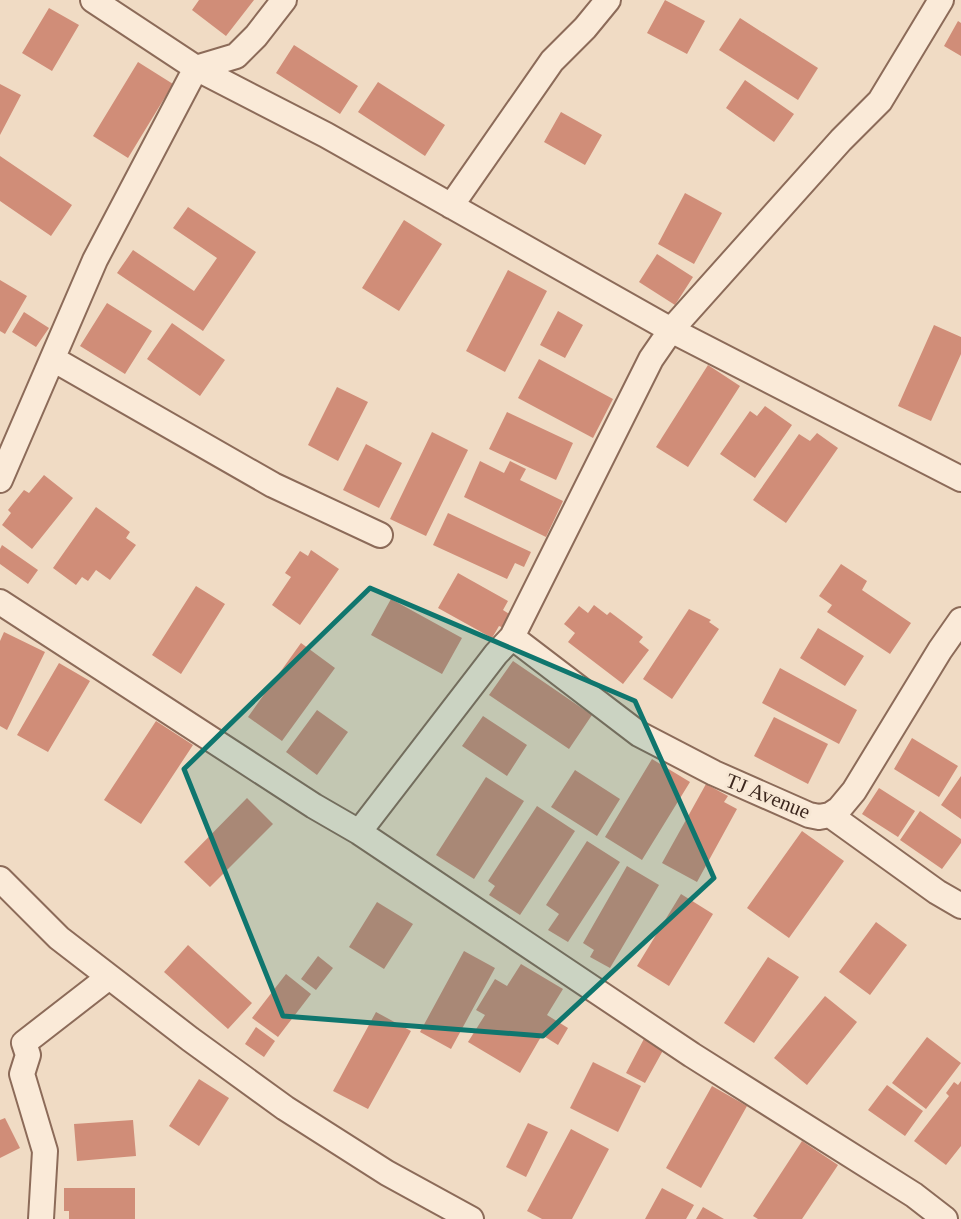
<svg xmlns="http://www.w3.org/2000/svg" width="961" height="1219" viewBox="0 0 961 1219" font-family="Georgia,serif">
  <style>
    .building { fill: #d08d78 }
    .lines { fill: none; stroke-linecap: round; stroke-linejoin: round }
    .minor-casing { stroke: #8c6b59; stroke-width: 28 }
    .minor { stroke: #faead8; stroke-width: 24 }
    .marked { fill: #0f766e; fill-opacity: 0.2; stroke: #0f766e; stroke-width: 5; stroke-linejoin: round }
    .labels { text-anchor: middle; stroke-width: 6; stroke-linejoin: round; paint-order: stroke }
    .street-label { font-size: 21px; fill: #3c271e; stroke: #f7e7d4 }
  </style>
  <rect width="100%" height="100%" fill="#f0dbc4"/>
  <path class="building" d="M199 0H254L226 36 192 10Z
    M665 0 705 21 687 54 647 33Z
    M49 8 79 25 52 71 22 53Z
    M740 18 818 68 798 100 719 50Z
    M958 21 961 23V56L944 46Z
    M294 45 358 86 340 114 276 73Z
    M138 62 173 84 128 158 93 136Z
    M745 80 794 114 774 142 726 108Z
    M378 82 445 125 425 156 358 112Z
    M0 84 21 95 0 135Z
    M561 112 602 135 585 165 544 142Z
    M0 156 72 205 51 236 0 201Z
    M685 193 722 213 694 264 658 244Z
    M188 207 256 252 203 331 117 273 133 250 194 291 217 258 173 228Z
    M404 220 442 244 399 311 362 288Z
    M657 254 693 277 675 305 639 282Z
    M508 270 547 291 505 372 466 351Z
    M0 280 27 296 5 334 0 331Z
    M107 303 152 331 125 374 80 346Z
    M558 311 583 325 565 358 540 345Z
    M24 312 49 328 36 347 12 332Z
    M172 323 225 360 200 396 147 359Z
    M934 325 961 337V354L931 421 898 406Z
    M539 359 613 399 593 438 518 398Z
    M708 365 740 386 688 467 656 447Z
    M337 387 368 402 338 461 308 445Z
    M765 406 792 425 755 478 720 454 750 411 757 416Z
    M507 412 573 443 556 480 489 449Z
    M432 432 468 450 426 536 390 519Z
    M817 433 838 448 786 523 753 500 799 434 810 441Z
    M366 444 402 463 379 508 343 490Z
    M480 461 504 473 510 461 526 469 520 480 563 501 546 537 464 497Z
    M44 475 73 498 32 549 2 525 11 513 8 510 24 490 29 493Z
    M96 507 130 532 126 538 136 545 110 580 96 570 88 581 82 577 76 585 53 568Z
    M448 513 531 552 524 567 515 563 507 579 433 545Z
    M2 545 38 570 28 584 0 564V549Z
    M311 550 339 569 300 625 272 605 291 577 285 573 300 551 308 556Z
    M841 564 867 581 862 590 911 623 890 654 827 612 832 605 819 596Z
    M458 573 508 601 503 610 511 615 504 628 499 626 492 638 438 608Z
    M196 586 225 604 181 674 152 655Z
    M391 599 462 638 442 674 371 635Z
    M594 605 607 615 610 612 643 637 639 642 649 650 623 684 568 642 575 633 564 624 579 606 588 613Z
    M689 609 711 620 709 622 719 629 672 699 643 679Z
    M818 628 864 656 845 686 800 658Z
    M4 632 45 652 7 730 0 726V641Z
    M301 643 335 668 282 741 248 717Z
    M513 661 592 715 569 749 489 695Z
    M59 663 90 681 48 752 17 735Z
    M780 668 857 710 839 744 762 703Z
    M317 710 348 732 317 775 286 752Z
    M483 716 527 745 507 776 462 746Z
    M774 717 828 744 808 784 754 756Z
    M156 721 193 745 141 824 104 800Z
    M912 738 958 766 939 797 894 769Z
    M652 759 690 782 642 860 605 837Z
    M575 770 620 799 597 836 551 807Z
    M961 776V819L941 805Z
    M486 777 524 801 474 879 436 855Z
    M706 784 728 796 724 802 737 809 697 882 662 863Z
    M879 788 915 811 898 837 862 814Z
    M247 798 273 824 210 887 184 862Z
    M537 806 575 831 520 915 489 895 495 886 488 881Z
    M920 811 961 839V843L942 869 900 840Z
    M802 831 844 861 789 938 747 908Z
    M587 841 620 862 568 942 548 930 559 914 546 905Z
    M627 866 659 885 610 968 590 957 594 950 583 943Z
    M681 894 713 914 669 986 637 966Z
    M377 902 413 924 384 969 349 947Z
    M876 922 907 945 870 995 839 972Z
    M188 945 252 1003 228 1029 164 972Z
    M464 951 495 968 451 1049 420 1032Z
    M318 956 333 968 316 990 301 979Z
    M768 957 799 977 754 1043 724 1023Z
    M521 964 563 989 547 1015 568 1028 558 1045 542 1035 520 1073 468 1042 485 1015 476 1010 495 979 507 986Z
    M286 974 311 994 278 1037 252 1018Z
    M825 996 857 1022 807 1085 774 1058Z
    M376 1012 411 1031 368 1109 333 1091Z
    M256 1027 275 1041 264 1057 245 1044Z
    M646 1035 666 1045 645 1083 626 1073Z
    M927 1037 961 1063 926 1109 892 1083Z
    M593 1062 641 1086 618 1132 570 1108Z
    M199 1079 229 1098 199 1146 169 1126Z
    M961 1081V1146L946 1165 914 1141 949 1096 946 1093 954 1082 958 1085Z
    M887 1085 923 1111 905 1136 868 1110Z
    M712 1086 747 1106 701 1188 666 1168Z
    M5 1118 20 1148 0 1158V1120Z
    M133 1120 136 1156 77 1161 74 1124Z
    M528 1123 548 1132 526 1177 506 1167Z
    M571 1129 609 1149 572 1219H542L527 1211Z
    M802 1141 838 1165 802 1219H758L753 1216Z
    M64 1188H135V1219H69V1211H64Z
    M662 1188 694 1205 686 1219H645Z
    M703 1207 724 1219H696Z"/>
  <g class="lines">
    <g class="minor-casing">
      <path id="minor" d="M93 0 196 68 326 135 671 330 961 479
        M451 206 552 61 585 28 608 0
        M53 359 273 485 380 535
        M0 480 95 260 196 68 236 56 256 36 284 0
        M0 602 314 806 359 832 692 1055 914 1195 945 1219
        M512 637 639 734 714 773 809 815 819 817 830 815 839 809 854 791 940 650 961 620
        M830 815 937 892 961 906
        M359 832 496 654 512 637 651 359 671 330 841 140 880 101 941 0
        M0 879 59 938 190 1039 285 1108 387 1173 471 1219
        M41 1219 45 1151 22 1074 28 1055 24 1043 109 977"/>
    </g>
    <use href="#minor" class="minor"/>
  </g>
  <path class="marked" d="M370 588 635 701 714 878 543 1036 283 1016 184 769Z"/>
  <g class="labels">
    <g class="street-label">
      <text transform="translate(768 796) rotate(22)" y="7">TJ Avenue</text>
    </g>
  </g>
</svg>
